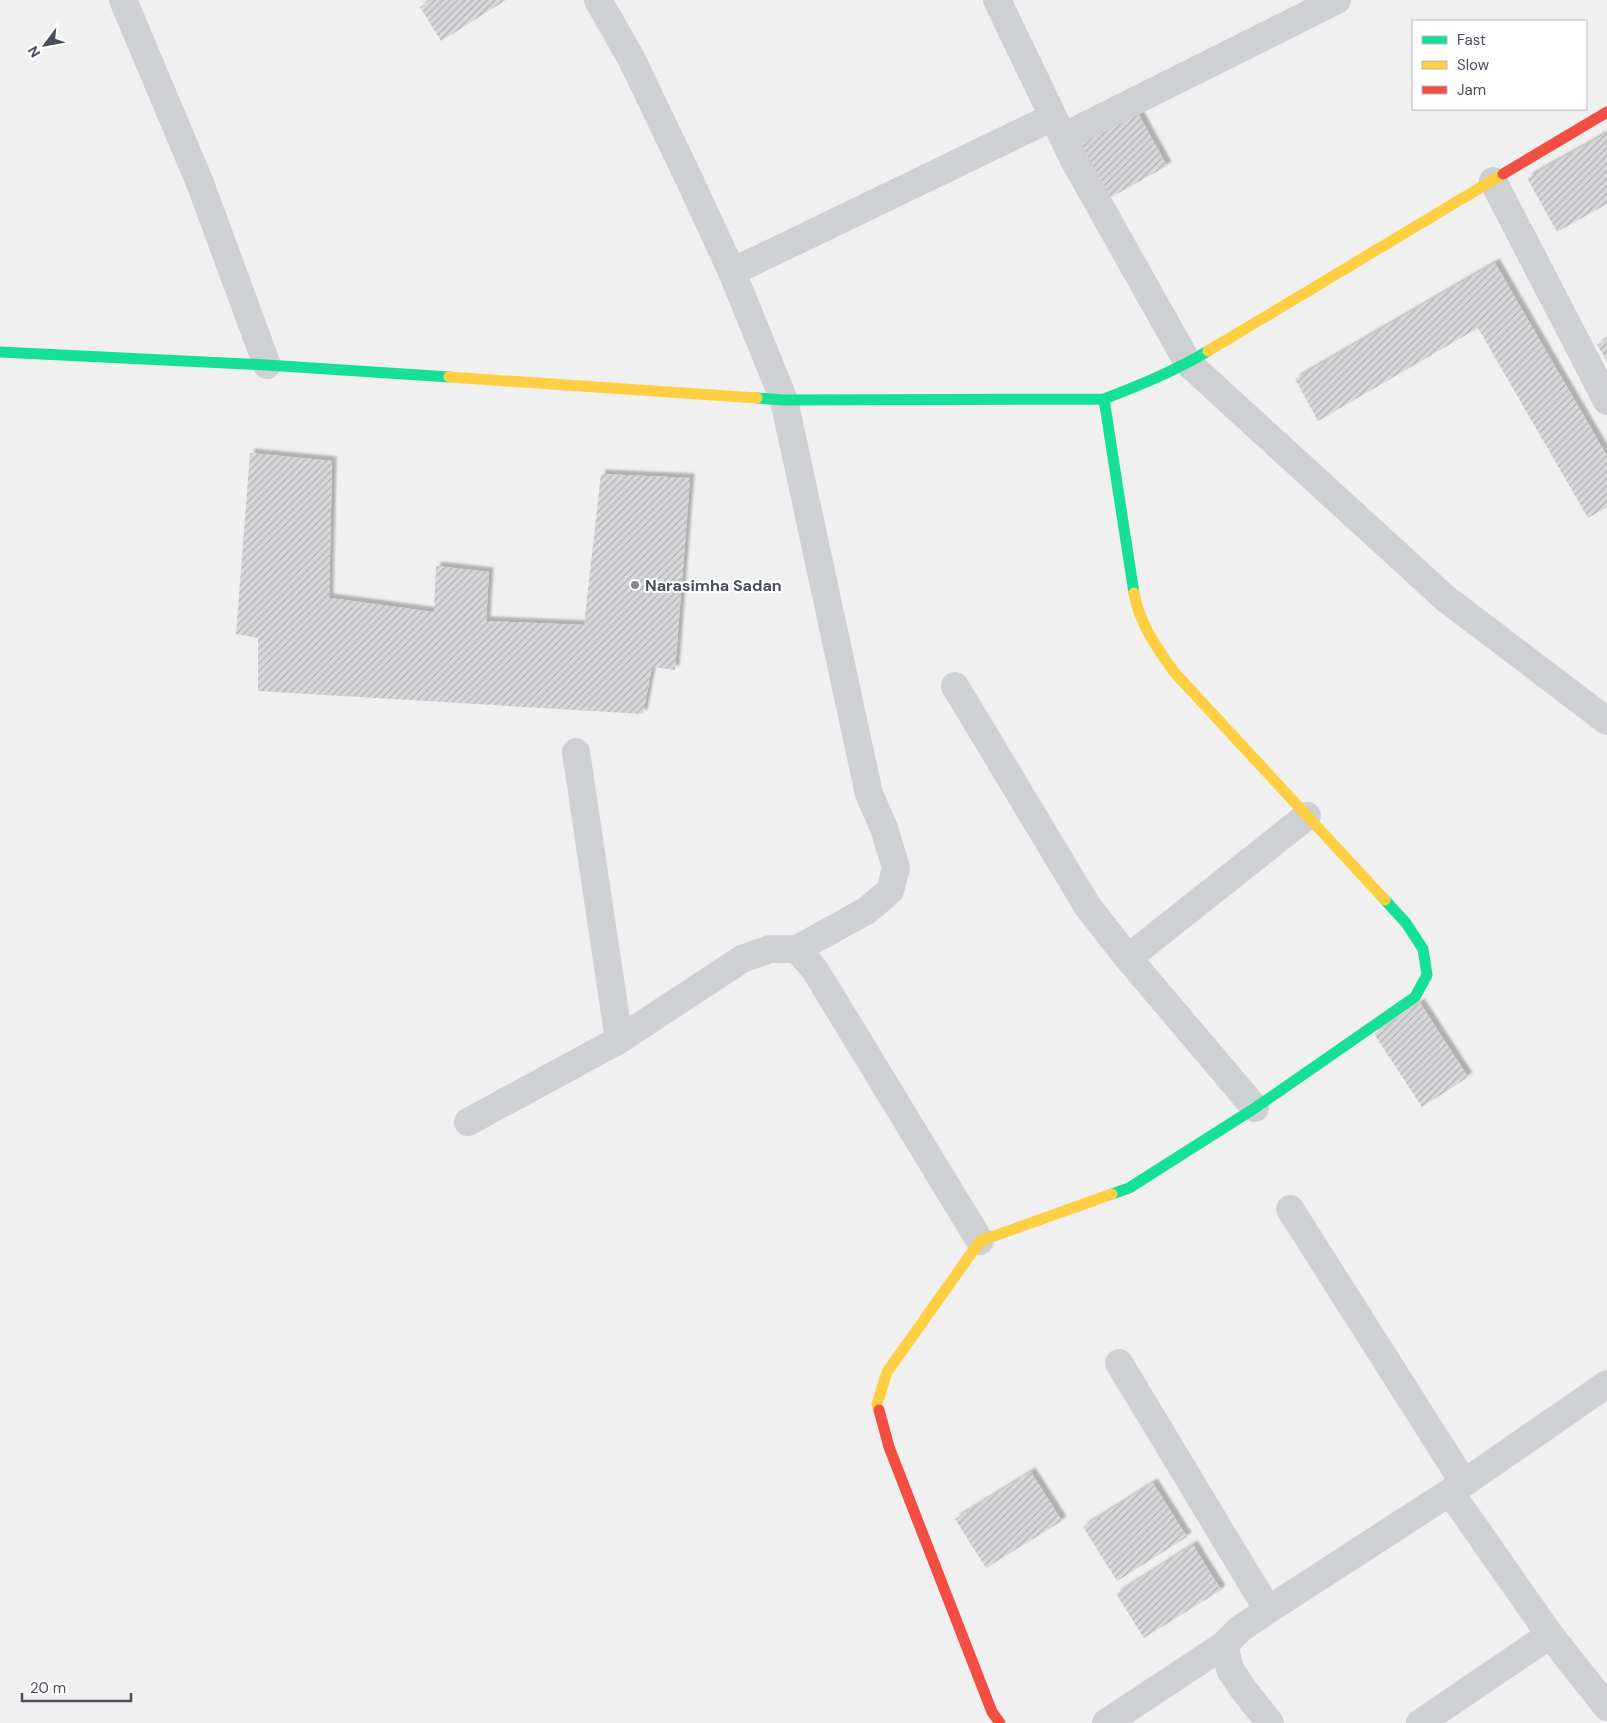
<svg xmlns="http://www.w3.org/2000/svg" width="1607" height="1723" viewBox="0 0 1607 1723" font-family="'DM Sans',sans-serif">
  <style>
    .building { fill: url(#building-hatch); filter: url(#shadow) }
    .lines { fill: none; stroke-linecap: round; stroke-linejoin: round }
    .street { stroke: #cfd0d3; stroke-width: 28 }
    .fast { stroke: #16e098; stroke-width: 11 }
    .slow { stroke: #ffcf43; stroke-width: 11 }
    .jam { stroke: #f24e42; stroke-width: 11 }
    .poi-dot { fill: #83878f; stroke: #fff; stroke-width: 2 }
    .labels { text-anchor: middle; stroke-width: 4; stroke-linejoin: round; paint-order: stroke }
    .poi-label { font-size: 16px; font-weight: bold; fill: #494e5b; stroke: #fff; text-anchor: start }
  </style>
  <defs>
    <pattern id="building-hatch" width="6" height="6" patternUnits="userSpaceOnUse" patternTransform="scale(1.25)"><rect width="6" height="6" fill="#d8d8db"/><path d="M-1 1l2-2M0 6l6-6M5 7l2-2" fill="none" stroke="#b1b1b5"/></pattern>
    <filter id="shadow"><feDropShadow dx="4.5" dy="-4.5" stdDeviation="1" flood-color="#0004"/></filter>
  </defs>
  <rect width="100%" height="100%" fill="#f0f0f0"/>
  <path class="building" d="M432 0H506L441 41 420 7Z
    M1134 106 1167 166 1104 201 1071 141Z
    M1607 133V204L1557 232 1527 178Z
    M1495 263 1607 456V507L1588 518 1478 328 1318 421 1295 379Z
    M1607 339V361L1597 345Z
    M250 453 332 461 329 598 434 612 436 566 489 572 486 621 584 625 601 474 690 478 675 670 652 667 643 714 258 691V638L236 634Z
    M1420 1003 1468 1077 1422 1107 1374 1034Z
    M1031 1472 1062 1521 986 1568 955 1519Z
    M1153 1483 1187 1537 1117 1581 1083 1527Z
    M1193 1545 1221 1590 1144 1638 1116 1594Z"/>
  <g class="lines">
    <path class="street" d="M123 0 200 183 267 365
      M598 0 632 60 690 181 732 272 784 400 869 794 884 828 896 868 890 891 866 911 797 949
      M997 0 1074 160 1188 363 1445 598 1607 721
      M1063 137 1337 0
      M1493 181 1607 401
      M732 272 1053 117
      M955 686 1088 907 1128 958 1255 1108
      M576 752 619 1040
      M1128 958 1307 816
      M468 1122 619 1040 742 959 770 949H797L815 970 980 1241
      M1290 1209 1464 1483
      M1119 1363 1268 1610
      M1450 1492 1550 1635 1607 1707
      M1106 1723 1224 1645
      M1270 1723 1243 1689 1230 1669 1224 1645 1240 1629 1268 1610 1464 1483 1607 1384
      M1420 1723 1550 1635"/>
    <path class="fast" d="M0 352 267 365 449 377
      M757 398 784 400 1104 399C1140 385 1175 371 1208 351
      M1104 399 1134 593
      M1112 1194 1129 1188 1255 1108 1415 997 1427 975 1423 949 1406 923 1385 900"/>
    <path class="slow" d="M1208 351 1503 174
      M449 377 757 398
      M1134 593C1139 623 1157 648 1174 672L1385 900
      M879 1410 877 1404 887 1372 980 1241 1112 1194"/>
    <path class="jam" d="M1503 174 1607 112
      M879 1410 889 1447 992 1712 1000 1723"/>
  </g>
  <circle class="poi-dot" cx="635" cy="585" r="5"/>
  <g class="labels">
    <g class="poi-label">
      <text x="645" y="591">Narasimha Sadan</text>
    </g>
  </g>
  <rect x="1412" y="20" width="175" height="90" fill="#ffffff" stroke="#b6b8bd"/>
  <rect x="1422" y="36" width="25" height="8" fill="#16e098" stroke="#b6b8bd"/>
  <text x="1457" y="45" font-size="15" fill="#494e5b">Fast</text>
  <rect x="1422" y="61" width="25" height="8" fill="#ffcf43" stroke="#b6b8bd"/>
  <text x="1457" y="70" font-size="15" fill="#494e5b">Slow</text>
  <rect x="1422" y="86" width="25" height="8" fill="#f24e42" stroke="#b6b8bd"/>
  <text x="1457" y="95" font-size="15" fill="#494e5b">Jam</text>
  <g transform="translate(45 45) rotate(238)" stroke="#ffffff" stroke-width="4" paint-order="stroke">
  <path d="M0-4L9 19L0 12L-9 19Z" fill="#494e5b"/>
  <text y="-8" font-size="14" font-weight="bold" text-anchor="middle" fill="#494e5b">N</text>
  </g>
  <path d="M22 1693v8h109v-8" fill="none" stroke="#494e5b" stroke-width="2.5"/>
  <text x="30" y="1693" font-size="15" fill="#494e5b" stroke="#ffffff" stroke-width="4" paint-order="stroke">20 m</text>
</svg>
